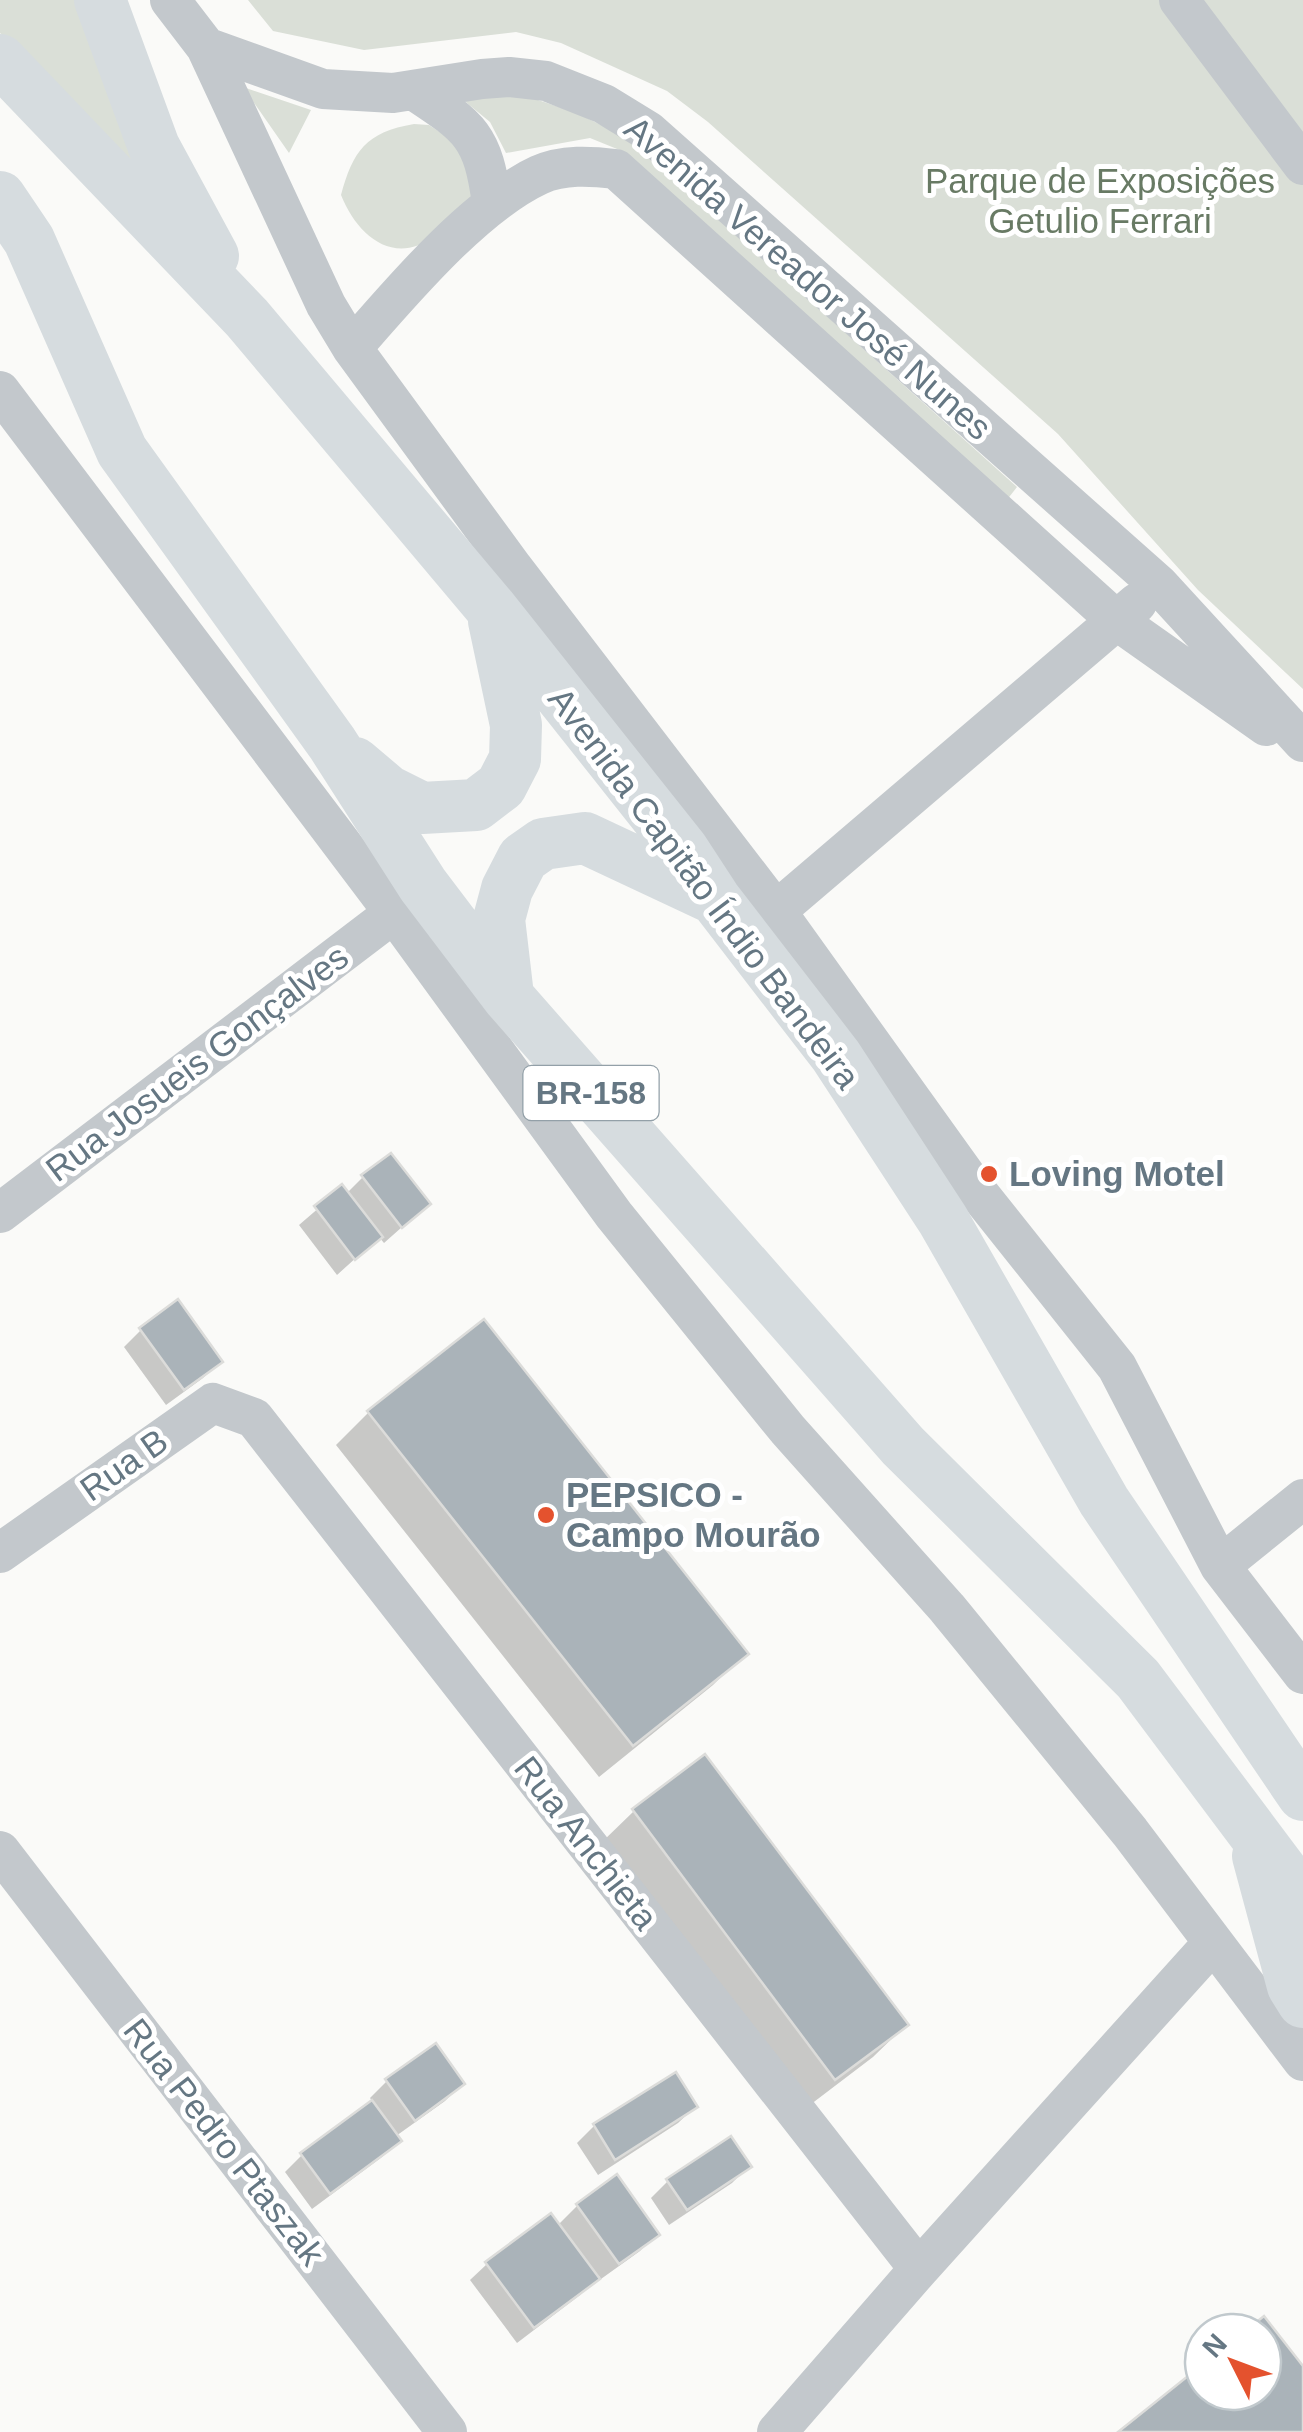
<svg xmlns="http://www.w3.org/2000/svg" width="1303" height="2432" viewBox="0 0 1303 2432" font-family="Arial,sans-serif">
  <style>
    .green { fill: #dadfd7 }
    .shadow { fill: #0003 }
    .building { fill: #aab3b9; stroke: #dcdcda; stroke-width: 2.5 }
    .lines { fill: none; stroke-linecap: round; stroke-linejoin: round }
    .minor { stroke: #c3c8cc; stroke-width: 40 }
    .major { stroke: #d6dcdf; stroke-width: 52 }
    .poi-dot { fill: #e4522e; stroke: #fff; stroke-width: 4 }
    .labels { text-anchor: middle; stroke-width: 10; stroke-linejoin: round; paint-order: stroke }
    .shield { fill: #fff; stroke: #93a0a8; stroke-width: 2.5 }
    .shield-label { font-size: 32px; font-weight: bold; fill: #657783 }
    .park-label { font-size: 35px; fill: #687a64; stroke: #fff }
    .street-label { font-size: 35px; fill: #657783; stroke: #fff }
    .poi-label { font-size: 35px; font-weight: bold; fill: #657783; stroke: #fff; text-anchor: start }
  </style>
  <rect width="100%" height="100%" fill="#fafaf8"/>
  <path class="green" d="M0 0H92L136 171 0 33Z
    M248 0H1303V689L1198 590 1058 434 708 122 667 91 561 43 516 32 364 50 273 31Z
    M243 87 311 110 289 153Z
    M517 93 577 113 631 140 1017 487 1006 501 622 151 590 138 506 153 490 122 456 94Z
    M414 124 429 125 466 149 475 195C462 208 450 225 435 236 393 267 357 235 341 195 353 151 366 132 414 124Z"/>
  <path class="shadow" d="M363 1177 428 1204 384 1243 379 1237 337 1275 299 1225 342 1188 346 1194Z
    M483 1322 745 1653 713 1685 599 1777 336 1445 368 1413Z
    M141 1330 220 1362 203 1378 166 1405 124 1347Z
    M705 1757 906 2025 873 2057 802 2111 601 1843 634 1811Z
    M387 2081 462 2084 445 2101 396 2136 399 2141 382 2157 312 2209 285 2172 302 2155 373 2102 370 2098Z
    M695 2107 678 2123 598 2175 577 2143 594 2126Z
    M748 2167 732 2183 669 2225 651 2198 668 2181Z
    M577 2206 656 2234 640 2251 601 2279 599 2276 580 2295 517 2343 470 2280 487 2264 557 2226Z"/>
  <path class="building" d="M391 1153 431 1204 402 1228 361 1175Z
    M342 1184 383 1237 355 1260 314 1206Z
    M178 1299 223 1362 184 1390 139 1328Z
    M484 1319 749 1654 633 1746 367 1411Z
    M705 1754 909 2025 835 2080 632 1809Z
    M436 2043 465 2084 415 2121 385 2079Z
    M676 2072 698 2107 615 2160 593 2124Z
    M372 2100 402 2141 330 2194 300 2153Z
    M731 2136 752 2167 687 2210 666 2179Z
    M617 2174 660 2235 619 2264 576 2204Z
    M551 2213 600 2279 534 2328 485 2262Z
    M1264 2316 1303 2366V2432H1118L1203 2364V2392H1263V2332H1244Z"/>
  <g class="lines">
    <path class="minor" d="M170 0 206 47 323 89 393 93 482 79 509 77 546 81 604 104 648 131 1159 585 1303 742
      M1179 0 1303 165
      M206 47 326 305 352 348 513 568 776 911 976 1190 1117 1367 1220 1566 1303 1674
      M415 91C471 128 483 136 492 204
      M352 348C400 293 474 205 539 175 563 164 591 166 616 169L1116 620 1266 726
      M0 391 394 913 614 1215 788 1430 947 1608 1130 1832 1303 2061
      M776 911 1137 603
      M0 1213 394 913
      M0 1553 213 1403 254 1418 919 2269
      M1220 1566 1303 1499
      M0 1851 447 2432
      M777 2432 919 2269 1213 1943"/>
    <path class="major" d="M100 0 154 147 213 256
      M0 60 247 318 491 608 683 850 715 899 836 1056 943 1220 1104 1501 1303 1795
      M0 197 29 240 122 451 332 743 423 885 508 997 903 1446 1138 1679 1303 1899
      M355 763 388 791 422 808 476 805 501 786 515 759 516 725 494 621
      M508 996 499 919 507 889 523 858 543 844 585 838 713 898
      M1258 1856 1293 1986 1303 2002"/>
  </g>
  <g class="poi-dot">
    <circle cx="989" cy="1174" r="10"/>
    <circle cx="546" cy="1515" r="10"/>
  </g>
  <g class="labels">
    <rect class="shield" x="523.5" y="1066" width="135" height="54" rx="8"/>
    <g class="shield-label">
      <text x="591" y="1104">BR-158</text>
    </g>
    <g class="park-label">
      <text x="1100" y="193">Parque de Exposições<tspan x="1100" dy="40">Getulio Ferrari</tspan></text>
    </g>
    <g class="street-label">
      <text transform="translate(808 278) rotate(41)" y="12">Avenida Vereador José Nunes</text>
      <text transform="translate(704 888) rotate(53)" y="12">Avenida Capitão Índio Bandeira</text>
      <text transform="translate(197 1063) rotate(-37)" y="12">Rua Josueis Gonçalves</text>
      <text transform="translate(124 1465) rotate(-35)" y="12">Rua B</text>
      <text transform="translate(586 1843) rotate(52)" y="12">Rua Anchieta</text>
      <text transform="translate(224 2142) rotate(52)" y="12">Rua Pedro Ptaszak</text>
    </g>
    <g class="poi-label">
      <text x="1009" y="1186">Loving Motel</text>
      <text x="566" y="1507">PEPSICO -<tspan x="566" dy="40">Campo Mourão</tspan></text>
    </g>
  </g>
  <g transform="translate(1233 2362) rotate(312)"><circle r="48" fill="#ffffff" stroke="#c1c9cd" stroke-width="2.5"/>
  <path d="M0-8L18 38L0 25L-18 38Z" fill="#e4522e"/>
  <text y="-15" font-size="28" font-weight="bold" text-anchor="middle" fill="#657783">N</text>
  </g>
</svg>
